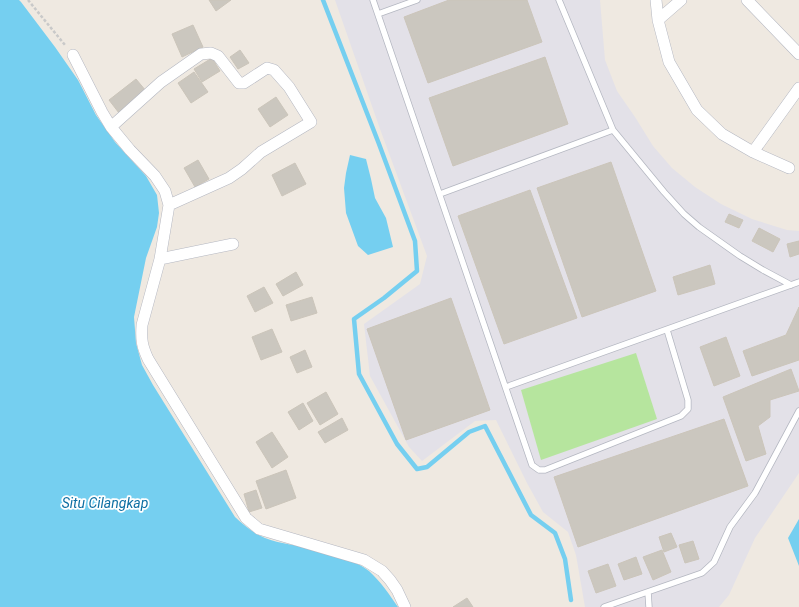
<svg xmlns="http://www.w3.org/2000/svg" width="799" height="607" viewBox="0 0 799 607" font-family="Roboto,sans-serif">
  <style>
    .industrial { fill: #e3e1e8 }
    .green { fill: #b6e59e }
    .water { fill: #75cff0 }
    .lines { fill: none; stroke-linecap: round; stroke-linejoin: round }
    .stream { stroke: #75cff0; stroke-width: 4.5 }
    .building { fill: #cbc7bf; stroke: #cbc5ba }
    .lane-casing { stroke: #b4b7c1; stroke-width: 7 }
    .street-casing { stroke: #b4b7c1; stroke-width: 12 }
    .path { stroke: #c9c9c9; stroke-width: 2.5; stroke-dasharray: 3 2; stroke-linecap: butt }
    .lane { stroke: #fff; stroke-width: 5.5 }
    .street { stroke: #fff; stroke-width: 11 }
    .labels { text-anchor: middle; stroke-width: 3.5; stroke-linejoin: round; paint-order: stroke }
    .water-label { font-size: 14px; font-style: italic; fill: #0d6fa3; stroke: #fff }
  </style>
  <rect width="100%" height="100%" fill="#efe9e1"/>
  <path class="industrial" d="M335 0H600L605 60 617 91 635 117 653 146 672 168 695 187 721 204 752 219 787 230 799 231V473L755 538 729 595 719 607H585L576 555 568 532 543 512 527 483 496 420 475 421 422 461 409 447 370 376 364 324 420 284 427 256 380 129Z"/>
  <path class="green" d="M636 353 657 419 541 460 521 390Z"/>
  <path class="water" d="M0 0H19L21 2 55 47 78 80 96 115 115 142 146 176 157 195 159 213 157 227 146 258 134 317 136 343 142 365 153 385 235 517C244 525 253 533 265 538 280 544 297 545 313 549 330 552 355 560 369 571 381 582 389 594 398 607H0Z
    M350 155 366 159 371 179 375 198 386 218 393 247 368 255 358 246 346 213 344 188 346 173Z
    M799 519V566L788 538Z"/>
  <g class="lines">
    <path class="stream" d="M323 0 379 144 415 241 417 271 384 298 354 319 359 374 397 444 417 469 427 467 469 432 485 426 531 515 555 533 565 559 571 600"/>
  </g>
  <path class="building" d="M209 0H231L216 11Z
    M449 0H527L542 42 428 83 404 17Z
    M193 25 203 47 182 57 172 34Z
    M240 50 249 63 238 69 230 57Z
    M545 57 568 124 453 166 429 98Z
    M212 58 220 71 202 82 194 69Z
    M194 72 208 92 191 103 178 83Z
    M136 79 146 91 119 113 109 100Z
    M276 97 288 115 270 127 258 109Z
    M198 160 209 179 195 187 184 168Z
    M611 162 656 291 582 317 537 188Z
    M295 163 306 184 282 196 272 175Z
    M530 190 577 318 504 344 458 216Z
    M729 214 743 220 739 228 725 222Z
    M759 228 780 239 773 252 752 241Z
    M799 241V254L790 257 787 244Z
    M710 265 715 284 678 295 673 277Z
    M296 272 303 285 283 296 276 284Z
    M264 287 273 303 255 312 247 296Z
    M312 297 317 313 291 321 286 305Z
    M451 298 490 410 406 440 367 329Z
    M799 307V360L752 376 743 351 786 335Z
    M272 329 282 352 261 360 252 337Z
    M726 337 740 376 714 386 700 347Z
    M305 350 312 367 297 373 290 357Z
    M791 369 799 391 770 400V417L758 426 766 454 746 461 723 397Z
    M326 392 338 414 320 425 307 403Z
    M303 403 313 421 299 430 288 412Z
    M342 418 348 430 325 443 318 432Z
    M724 419 748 486 578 547 554 477Z
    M272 432 288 457 272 468 256 442Z
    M286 470 296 498 266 509 256 481Z
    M256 490 262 508 249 512 244 494Z
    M671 533 677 547 664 552 659 537Z
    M693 541 699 559 685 563 679 545Z
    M662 550 671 572 653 580 643 557Z
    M636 557 642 574 624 580 618 564Z
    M608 564 616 586 596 593 588 571Z
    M467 598 473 607H453Z"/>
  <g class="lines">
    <g class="lane-casing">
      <path id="lane" d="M373 0 532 465 539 470H545L681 416 688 409V400L667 330
        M559 0 613 130 664 192 684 214 699 227 740 256 763 270 791 285
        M378 14 417 0
        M440 194 613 130
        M506 387 799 282
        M648 592 649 607
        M604 607 702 573 714 562 730 527 755 493 799 411"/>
    </g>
    <g class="street-casing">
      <path id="street" d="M656 0 658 20 669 62 697 110 722 134 753 152 789 168
        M747 0 799 54
        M658 20 681 0
        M73 55 102 112 111 127 130 150 155 176 165 191 169 205 160 259 142 325C141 340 142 346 148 359L246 518 259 529 364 560 382 571 390 580 397 590 405 607
        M111 127 161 82 201 54 211 53 218 56 239 83H244L267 68 274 70 289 87 311 122 261 152 242 169 229 178 169 205
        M753 152 799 88
        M160 259 233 244"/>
    </g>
    <path class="path" d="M28 0 65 45"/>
    <use href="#lane" class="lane"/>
    <use href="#street" class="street"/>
  </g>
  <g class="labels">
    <g class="water-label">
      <text x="105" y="508">Situ Cilangkap</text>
    </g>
  </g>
</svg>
